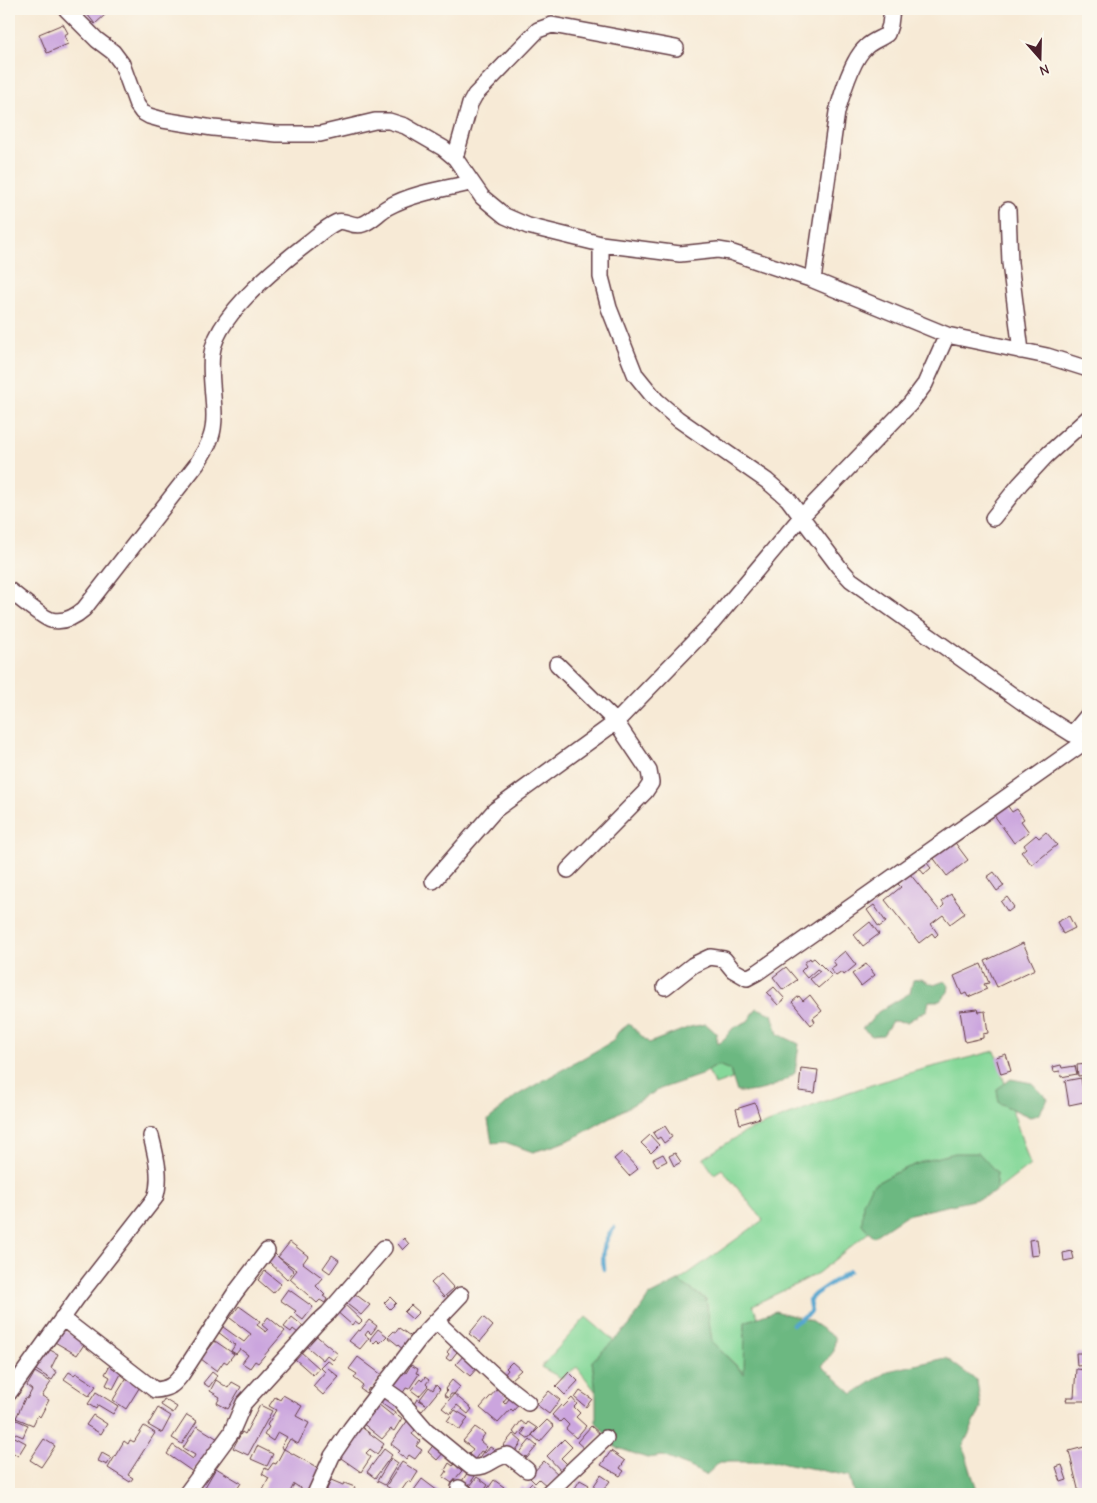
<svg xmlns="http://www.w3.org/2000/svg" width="1097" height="1503" viewBox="0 0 1097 1503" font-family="'Comic Neue',sans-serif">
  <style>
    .green { fill: #85d899; stroke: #687c62 }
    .forest { fill: #6cb881; stroke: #5b6c56 }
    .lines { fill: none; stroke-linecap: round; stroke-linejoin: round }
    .stream { stroke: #54a5cf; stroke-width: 4.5 }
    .building { fill: #cba5de }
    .minor-casing { stroke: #643d45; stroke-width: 18 }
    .minor { stroke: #fff; stroke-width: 15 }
  </style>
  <rect width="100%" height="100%" fill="#fbf7ec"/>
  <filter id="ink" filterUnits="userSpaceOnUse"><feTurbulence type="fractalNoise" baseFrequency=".02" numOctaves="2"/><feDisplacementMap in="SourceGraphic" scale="10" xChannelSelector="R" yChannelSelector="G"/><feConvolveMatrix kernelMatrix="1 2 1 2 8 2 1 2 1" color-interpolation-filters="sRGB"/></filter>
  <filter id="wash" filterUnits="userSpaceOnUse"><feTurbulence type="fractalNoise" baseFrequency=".0096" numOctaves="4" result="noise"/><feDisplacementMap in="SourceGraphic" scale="20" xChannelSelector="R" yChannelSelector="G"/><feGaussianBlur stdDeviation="1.12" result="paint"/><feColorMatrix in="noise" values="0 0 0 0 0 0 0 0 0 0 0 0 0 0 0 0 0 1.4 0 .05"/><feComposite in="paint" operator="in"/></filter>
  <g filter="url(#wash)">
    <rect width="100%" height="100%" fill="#f7ead6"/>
    <path class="green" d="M995 1051 1005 1084 997 1089 999 1103 1012 1109 1030 1165 995 1192 997 1173 924 1161 895 1173 871 1186 862 1224 869 1232 818 1273 795 1285 753 1305 758 1317 745 1322V1374L712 1342 706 1299 678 1281 763 1220 722 1169 714 1174 703 1158 745 1132 849 1092 916 1071Z
      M718 1065 730 1070 732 1079 715 1085 708 1071Z
      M586 1317 614 1341 592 1361 596 1392 577 1367 561 1378 541 1367Z"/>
    <path class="forest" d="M921 979 934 985 945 981 949 986 948 992 940 1001H929L927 1010 907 1022 892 1021 883 1035 872 1036 862 1028 868 1024 878 1012 910 993 913 980Z
      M757 1008 772 1014 778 1034 799 1044 795 1073C777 1087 760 1093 737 1092L730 1070 718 1065 701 1075 660 1089 574 1138 556 1145 533 1152 505 1142 492 1143 488 1120 516 1096 613 1041 618 1032 629 1024 649 1043 690 1027 706 1024 716 1033 718 1044 725 1038 733 1028 748 1021Z
      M1011 1079 1032 1083 1048 1099 1038 1115 1030 1117 999 1103 997 1089Z
      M955 1153H979L997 1173 995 1192 982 1198 906 1215 873 1237 862 1224 863 1203 871 1186 895 1173 924 1161Z
      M678 1281 706 1299 712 1342 744 1374 745 1322 775 1311 809 1320 835 1338 834 1351 822 1366 853 1394 888 1371 946 1358 977 1381 981 1408 963 1446 978 1494H854L849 1476 780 1462H720L706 1475 685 1465 663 1456 647 1458 615 1447 596 1422V1392L592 1361 629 1326 649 1296Z"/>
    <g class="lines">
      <path class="stream" d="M604 1269C602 1253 603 1241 614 1228
        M793 1324 811 1312 809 1300 815 1294 849 1271"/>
    </g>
    <g id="blocks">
      <path class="building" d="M83 9H102L106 14 95 24Z
        M63 24 68 33 64 35 68 44 47 53 39 34Z
        M1007 805 1012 812 1017 809 1024 819 1021 821 1029 832 1014 843 994 815Z
        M1046 832 1057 845 1032 865 1021 852 1026 848 1024 845 1036 835 1039 838Z
        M953 840 968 860 947 876 932 856Z
        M926 862 931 868 924 874 919 868Z
        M994 872 1004 886 997 891 987 877Z
        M910 874 939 910 944 905 942 901 951 894 965 913 950 924 943 915 931 924 938 934 935 937 932 933 919 943 885 900 901 887 898 884Z
        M1007 897 1014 907 1008 912 1001 902Z
        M874 905 886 922 879 927 867 910Z
        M1069 916 1075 928 1063 934 1057 922Z
        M870 922 879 934 863 946 854 935Z
        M1023 943 1035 969 997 987 985 961Z
        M845 951 856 965 844 975 842 972 836 976 830 969 836 965 833 961Z
        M810 958 811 960 814 958 832 976 818 988 810 979 820 971 817 969 807 978 801 971 806 966 804 963Z
        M866 964 875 975 861 986 852 974Z
        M981 964 989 983 984 984 987 989 968 997 966 993 962 995 954 976Z
        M786 967 797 980 783 990 773 977Z
        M774 987 785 999 778 1005 767 993Z
        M810 995 822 1011 813 1018 815 1022 811 1025 792 1002 799 996 803 1001Z
        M978 1009 979 1012 985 1011 988 1033 983 1034V1038L965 1042 960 1011Z
        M1006 1054 1011 1071 1001 1074 996 1057Z
        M1088 1064V1075L1078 1076 1077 1065Z
        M1061 1065 1062 1068 1075 1066 1077 1074 1061 1077 1060 1071 1054 1072 1053 1067Z
        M801 1068 818 1070 815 1093 799 1091Z
        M1081 1078 1083 1090 1088 1089V1101L1069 1105 1065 1081Z
        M755 1103 760 1118 740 1124 736 1109Z
        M665 1126 672 1137 664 1143 660 1137 657 1139 653 1133Z
        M650 1135 659 1145 651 1153 641 1143Z
        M622 1152 638 1169 629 1176 614 1159Z
        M675 1153 681 1162 674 1166 669 1156Z
        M663 1154 667 1161 657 1166 653 1159Z
        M404 1238 409 1244 403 1250 398 1244Z
        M1037 1239 1039 1255 1031 1256 1029 1240Z
        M290 1242 308 1256 303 1263 323 1278 316 1286 325 1295 323 1296 327 1299 325 1303 320 1300 317 1303 290 1279 297 1270 278 1257 294 1271 287 1279 268 1261 275 1254 278 1257Z
        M1072 1251 1074 1259 1064 1261 1063 1253Z
        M332 1255 339 1260 330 1273 323 1268Z
        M265 1271 281 1284 273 1293 258 1280Z
        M441 1274 454 1288 444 1297 431 1283Z
        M288 1289 313 1307 303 1320 294 1313 296 1311 280 1300Z
        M351 1291 370 1305 361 1315 343 1301Z
        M390 1297 396 1303 390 1309 384 1303Z
        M342 1302 362 1321 359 1324 355 1321 352 1325 335 1310Z
        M411 1305 419 1312 412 1319 404 1312Z
        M239 1306 260 1321 257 1325 266 1332 268 1330 262 1325 268 1317 285 1331 258 1363 255 1361 250 1368 242 1363 248 1355 240 1349 236 1354 231 1351 235 1345 218 1332 223 1327 244 1342 251 1334 230 1318Z
        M292 1317 303 1326 298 1333 293 1329 291 1332 284 1327Z
        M483 1317 493 1326 480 1342 469 1334Z
        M369 1320 377 1326 371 1334 368 1331 365 1335 369 1338 360 1349 349 1341 358 1330 360 1331Z
        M61 1328 85 1343 77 1355 53 1341Z
        M399 1328 413 1338 404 1350 388 1337 394 1331 396 1332Z
        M378 1329 387 1336 380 1343 377 1340 374 1343 370 1339Z
        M313 1333 338 1354 333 1360 327 1355 323 1360 304 1344Z
        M215 1341 234 1354 227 1363 224 1361 217 1371 201 1359Z
        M454 1343 460 1348 450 1361 446 1358 449 1354 447 1352Z
        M48 1349 58 1354 51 1368 57 1372 52 1380 36 1370Z
        M301 1352 319 1368 313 1375 295 1359Z
        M1076 1353H1084V1357H1088V1365L1077 1366Z
        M465 1354 479 1366 470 1376 456 1364Z
        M358 1357 382 1375 371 1390 369 1388 366 1393 360 1389 363 1385 354 1378 357 1374 349 1369Z
        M327 1360 332 1364 328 1368 339 1377 323 1395 313 1386 325 1372 320 1367Z
        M512 1362 521 1370 510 1380 504 1375 508 1370 506 1368Z
        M110 1365 122 1372 113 1389 106 1385 110 1377 105 1374Z
        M411 1365 418 1369 416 1373 419 1374 409 1389 406 1388 401 1396 390 1385 395 1377 398 1379 403 1372 406 1373Z
        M1076 1369 1088 1370V1401H1066L1067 1397H1074Z
        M35 1372 51 1382 42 1396 49 1400 40 1417 38 1415 33 1425 16 1418 25 1398 27 1399 32 1390 27 1386Z
        M69 1372 74 1375 76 1373 96 1386 89 1396 64 1379Z
        M212 1372 217 1376 209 1387 203 1383Z
        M569 1372 578 1381 565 1395 556 1386Z
        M127 1377 141 1385 126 1409 113 1400Z
        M425 1377 429 1380 426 1384 428 1386 419 1396 411 1390 420 1379 422 1381Z
        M216 1380 228 1388 232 1382 241 1387 228 1409 217 1403 220 1397 210 1391Z
        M452 1380 460 1387 454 1394 472 1409 468 1414 457 1405 450 1414 442 1408 454 1394H451L448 1398 444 1395 447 1391 445 1389Z
        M436 1385 440 1389 422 1411 413 1406 417 1399 426 1404 420 1399 429 1387 433 1390Z
        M497 1389 507 1397 503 1402 505 1404 513 1394 522 1401 513 1411 511 1409 498 1423 480 1408Z
        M549 1391 560 1400 549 1414 537 1405Z
        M580 1391 592 1399 586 1407 575 1398Z
        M96 1392 118 1406 113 1414 98 1405 96 1409 88 1404Z
        M384 1393 401 1405 395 1413 378 1401Z
        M283 1395 302 1406 296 1416 309 1423 298 1444 290 1439 284 1449 281 1447 287 1437 278 1432 273 1441 264 1435 269 1427 267 1425 276 1410 269 1406 275 1397 280 1400Z
        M572 1398 577 1404 574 1407 580 1413 576 1417 586 1426 576 1438 566 1429 569 1425 563 1419 560 1422 552 1415 561 1405 563 1407Z
        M164 1399 177 1407 173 1413 161 1405Z
        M378 1404 393 1416 395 1413 402 1418 394 1431 391 1429 382 1439 361 1422Z
        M260 1405 272 1411 248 1455 233 1448 242 1432 245 1434Z
        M158 1408 171 1416 162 1433 148 1425Z
        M455 1410 468 1418 460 1430 447 1421Z
        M93 1415 107 1424 101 1434 86 1425Z
        M187 1415 197 1421 182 1444 172 1438Z
        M10 1417 28 1425 23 1437 9 1431Z
        M408 1420 417 1427 412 1434 420 1441 416 1446 422 1450 415 1459 409 1455 406 1459 398 1453 400 1451 391 1444Z
        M547 1420 554 1426 540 1442 532 1435Z
        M521 1421 526 1425 528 1422 537 1428 529 1439 522 1434 525 1429 524 1428 518 1436 513 1432Z
        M144 1426 155 1433 128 1475 133 1478 130 1482 108 1468 124 1441 128 1444 130 1440 134 1442Z
        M197 1426 218 1439 202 1465 199 1463 193 1472 167 1454 173 1445 193 1459 195 1455 183 1448Z
        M360 1426 384 1444 377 1454 370 1449 366 1453 371 1457 361 1472 338 1456Z
        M591 1426 600 1434 586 1450 577 1442Z
        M475 1427 485 1434 480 1441 487 1447 483 1452 485 1453 490 1447 497 1451 485 1464 478 1459 483 1452 481 1451 472 1463 466 1458 473 1449 463 1441Z
        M9 1434 26 1443 18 1456 9 1450Z
        M513 1434 522 1442 513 1454 503 1446Z
        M44 1439 55 1446 41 1467 30 1460Z
        M564 1439 572 1447 561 1458 570 1467 563 1473 547 1456Z
        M530 1440 537 1446 527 1458 526 1456 523 1460 517 1456Z
        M435 1443 445 1451 437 1460 428 1452Z
        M257 1446 273 1454 267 1466 251 1459Z
        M1088 1446V1491L1079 1493 1069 1451Z
        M284 1449 322 1470 309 1494 294 1484 289 1494H261L269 1478 262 1474 265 1468 268 1470 273 1463 276 1464Z
        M384 1449 392 1455 375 1478 367 1472Z
        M611 1451 625 1461 620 1468 624 1471 620 1476 601 1465Z
        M102 1453 111 1458 107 1465 98 1461Z
        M391 1458 398 1463 385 1485 377 1481Z
        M457 1461 465 1467 452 1483 443 1477 447 1471 445 1470 449 1463 453 1466Z
        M544 1461 560 1476 547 1486 539 1479 535 1483 529 1477Z
        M402 1462 418 1472 411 1483 408 1481 399 1494 386 1486Z
        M1062 1465 1067 1480 1061 1482 1056 1467Z
        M216 1468 241 1483 234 1494H211L212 1492 205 1487Z
        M468 1472 475 1476 467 1488 460 1484Z
        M601 1475 610 1481 601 1493 593 1487Z
        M477 1477 488 1485 482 1494H473L467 1490Z
        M422 1479 442 1494H420L414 1490Z
        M331 1480 343 1485 344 1483 355 1487 352 1494H325Z
        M494 1480 504 1487 503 1488 513 1494H484Z
        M580 1480 589 1485 584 1494H574L572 1493Z
        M531 1483 543 1494H518L516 1492 522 1486 525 1489Z"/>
    </g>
  </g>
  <g filter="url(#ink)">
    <use href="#blocks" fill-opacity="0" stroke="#643d45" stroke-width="1"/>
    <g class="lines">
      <g class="minor-casing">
        <path id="minor" d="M66 9 97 40 113 52 122 64 137 105 142 112 149 116 163 120 213 128 277 134H320L375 121H389L405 126 443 148 455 158 482 197 505 216 528 226 601 244 680 254 718 250 730 252 813 280 947 335 1047 356 1088 369
          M455 158 470 104 475 95 538 30 552 25 676 48
          M1008 210 1010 263 1021 351
          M601 244V277L609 308 635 374 656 400 678 419 767 481 788 499 839 567 851 580 1029 707 1072 734 1088 741
          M813 280 837 112C842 94 852 59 866 47 872 41 880 39 887 34L890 25 892 9
          M993 518 1020 484 1046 456 1088 418
          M9 590C17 596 43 618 51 620 64 623 75 617 84 609L197 464C202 455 208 447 211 437 219 414 208 379 212 353 217 315 279 265 309 242 318 235 326 227 337 222 346 219 353 228 363 224 372 221 379 212 388 207 413 193 443 189 471 183
          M1072 734 1088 715
          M568 870 645 792 651 783 649 771 616 722 713 622 802 516 910 404 925 384 947 335
          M433 881 495 810 616 722 557 664
          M665 987 693 965 710 957 724 959 733 970 747 978 758 972 1086 741
          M62 1318 155 1390C169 1389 174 1385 182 1374L235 1293 267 1251
          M436 1321 505 1385 528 1403
          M383 1388 400 1400 426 1430 471 1467C489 1469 492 1457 508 1455L527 1470
          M9 1393 77 1298 155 1198C162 1178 156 1156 151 1136
          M459 1488 467 1494
          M186 1494 231 1433 244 1403 318 1322 328 1313 384 1248
          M315 1494 332 1456 351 1428 420 1338 461 1295
          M547 1494 606 1438"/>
      </g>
      <use href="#minor" class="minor"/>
    </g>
  </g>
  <rect width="1097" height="1503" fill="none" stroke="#fbf7ec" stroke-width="30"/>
  <g transform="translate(1040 58) rotate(160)" stroke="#fbf7ec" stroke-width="4" paint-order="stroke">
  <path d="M0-4L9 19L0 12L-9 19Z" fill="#4a1f2b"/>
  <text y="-8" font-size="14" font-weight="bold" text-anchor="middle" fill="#4a1f2b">N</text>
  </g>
</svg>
